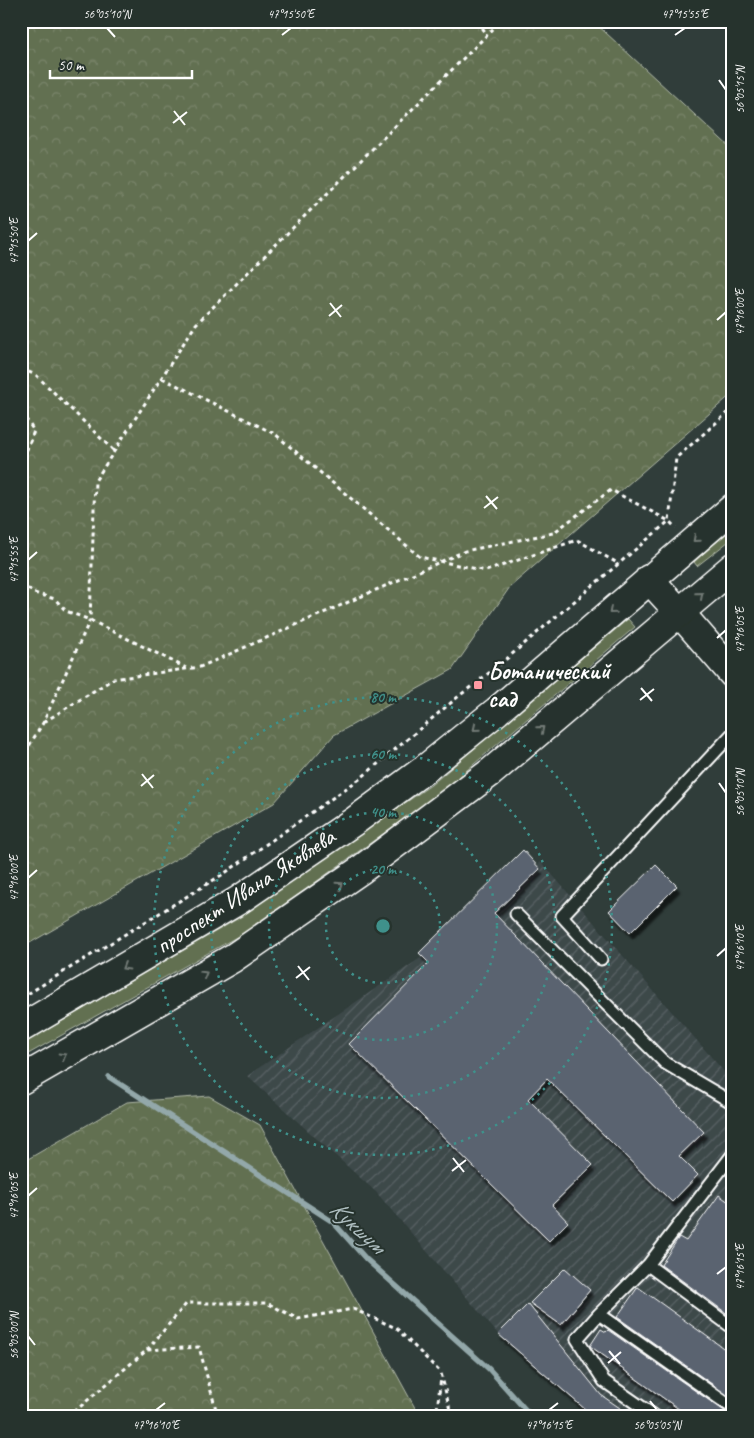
<svg xmlns="http://www.w3.org/2000/svg" width="754" height="1438" viewBox="0 0 754 1438" font-family="Caveat,sans-serif">
  <style>
    .industrial { fill: url(#industrial-furrows) }
    .grass { fill: #627051; stroke: #b0b8a8 }
    .forest { fill: url(#forest-crowns); stroke: #b0b8a8 }
    .lines { fill: none; stroke-linecap: round; stroke-linejoin: round }
    .stream { stroke: #93a8aa; stroke-width: 5.5 }
    .building { fill: #5a6370; stroke: #fff; filter: url(#shadow) }
    .lane-casing { stroke: #fff; stroke-width: 15 }
    .secondary-casing { stroke: #fff; stroke-width: 31 }
    .primary-casing { stroke: #fff; stroke-width: 31 }
    .path { stroke: #fff; stroke-width: 3; stroke-dasharray: 4 4; stroke-linecap: butt }
    .lane { stroke: #26332d; stroke-width: 11 }
    .secondary { stroke: #26332d; stroke-width: 28 }
    .primary { stroke: #26332d; stroke-width: 28 }
    .oneway { stroke: #727a76 }
    .ticks { fill: none; stroke: #fff; stroke-width: 2 }
    .ring { fill: none; stroke: #3f918b; stroke-width: 2.5; stroke-dasharray: 2.5 5 }
    .poi-dot { fill: #ff9aa2; stroke: #26332d; stroke-width: 2 }
    .labels { text-anchor: middle; stroke-width: 4; stroke-linejoin: round; paint-order: stroke }
    .poi-label { font-size: 24px; font-weight: bold; fill: #fff; stroke: #26332d; text-anchor: start }
    .street-label { font-size: 24px; fill: #fff; stroke: #26332d }
    .water-label { font-size: 25px; font-style: italic; fill: #aebec0; stroke: #26332d }
    .centre { fill: #3f918b; stroke: #26332d; stroke-width: 2.5 }
    .ring-label { font-size: 15px; text-anchor: middle; font-weight: bold; fill: #3f918b; stroke: #26332d; stroke-width: 4; stroke-linejoin: round; paint-order: stroke }
    .neatline { fill: none; stroke: #fff; stroke-width: 2 }
    .ticks-label { font-size: 12px; text-anchor: middle; fill: #fff }
  </style>
  <defs>
    <pattern id="industrial-furrows" width="10" height="10" patternUnits="userSpaceOnUse" patternTransform="scale(1.25)"><rect width="10" height="10" fill="#3d484a"/><path d="M-1 1l2-2M0 10L10 0M9 11l2-2" fill="none" stroke="#5a6365"/></pattern>
    <pattern id="forest-crowns" width="20" height="18" patternUnits="userSpaceOnUse" patternTransform="scale(1.25)"><rect width="20" height="18" fill="#627051"/><path d="M2 6a3 3 0 1 1 6 0M12 15a3 3 0 1 1 6 0" fill="none" stroke="#7a856b"/></pattern>
    <filter id="shadow"><feDropShadow dx="3" dy="5.5" stdDeviation="1" flood-color="#0009"/></filter>
  </defs>
  <rect width="100%" height="100%" fill="#303d3a"/>
  <filter id="ink" filterUnits="userSpaceOnUse"><feTurbulence type="fractalNoise" baseFrequency=".02" numOctaves="2"/><feDisplacementMap in="SourceGraphic" scale="10" xChannelSelector="R" yChannelSelector="G"/><feConvolveMatrix kernelMatrix="1 2 1 2 8 2 1 2 1" color-interpolation-filters="sRGB"/></filter>
  <g filter="url(#ink)">
    <path class="industrial" d="M541 862 733 1082V1417H594L498 1334 376 1192 247 1076 472 923Z"/>
    <path class="grass" d="M733 527V538L697 566 694 562Z
      M628 619 635 627 440 793 249 930 21 1058V1045L244 915 431 785Z"/>
    <path class="forest" d="M21 21H593L733 150V393L510 587 452 670 334 735 274 803 21 948V696L26 688 21 670Z
      M209 1096 260 1125 420 1417H21V1163L127 1102Z"/>
    <g class="lines">
      <path class="stream" d="M109 1077 333 1222 366 1259 489 1369 532 1417"/>
    </g>
    <path class="building" d="M523 850 540 869 494 913 704 1132 679 1156 698 1175 672 1202 547 1079 528 1099 593 1165 552 1205 568 1222 549 1241 349 1044 429 963 419 953Z
      M656 865 677 886 630 933 609 911Z
      M719 1195 733 1205V1318L661 1265 679 1237 686 1241Z
      M565 1268 590 1290 561 1325 530 1303Z
      M638 1287 733 1355V1399L617 1317Z
      M528 1304 601 1395 633 1417H594L498 1334Z
      M601 1329 606 1332 608 1330 733 1417H690L590 1346Z"/>
    <g class="lines">
      <g class="lane-casing">
        <path id="lane" d="M516 914 665 1063 733 1103
          M601 959 562 916 733 733
          M648 1265 733 1328
          M599 1314 733 1408
          M656 1417 604 1381 577 1339 599 1314 648 1265 733 1154"/>
      </g>
      <g class="secondary-casing">
        <path id="secondary" d="M680 613 733 674"/>
      </g>
      <g class="primary-casing">
        <path id="primary" d="M649 579 680 613
          M21 1028 239 900 356 820 425 769 497 711 733 508
          M21 1080 233 958 359 871 491 772 733 567"/>
      </g>
      <path class="path" d="M478 21 487 35
        M21 369 36 375 114 451
        M162 378 275 434 420 557 486 571 577 540 619 564
        M21 412 34 431 24 457 21 460
        M21 584 34 593 55 599 66 611 90 620 186 668
        M729 637 733 629
        M724 695 733 705
        M44 722 113 679 200 667 465 551 553 533 611 490 669 521 676 528
        M21 759 43 723 90 620 95 481 196 324 501 21
        M21 998 225 873 361 778 459 696 498 666 669 521 676 458 733 408
        M147 1350 187 1303H267L298 1319 353 1309 396 1328 441 1373 450 1410 454 1417
        M68 1417 147 1350 199 1347 218 1417
        M436 1417 441 1378"/>
      <use href="#lane" class="lane"/>
      <use href="#secondary" class="secondary"/>
      <use href="#primary" class="primary"/>
    </g>
    <defs><path id="oneway-chevron" d="M-2-3.5L2.5 0L-2 3.5" fill="none" stroke-width="1.6" stroke-linecap="round" stroke-linejoin="round" transform="scale(1.25)"/></defs>
    <g class="oneway">
      <use href="#oneway-chevron" transform="translate(696 539) rotate(139)"/>
      <use href="#oneway-chevron" transform="translate(700 595) rotate(-41)"/>
      <use href="#oneway-chevron" transform="translate(612 611) rotate(139)"/>
      <use href="#oneway-chevron" transform="translate(476 728) rotate(141)"/>
      <use href="#oneway-chevron" transform="translate(541 729) rotate(-40)"/>
      <use href="#oneway-chevron" transform="translate(340 885) rotate(-34)"/>
      <use href="#oneway-chevron" transform="translate(125 967) rotate(149)"/>
      <use href="#oneway-chevron" transform="translate(204 974) rotate(-30)"/>
      <use href="#oneway-chevron" transform="translate(63 1056) rotate(-30)"/>
    </g>
  </g>
  <path class="ticks" d="M107 28 115 37M282 35 291 28M675 35 685 28M719 80 726 90M174 111 185 125M173 123 187 112M28 241 37 233M330 303 341 317M329 316 342 305M717 320 726 312M486 496 497 509M484 508 498 497M28 560 37 552M717 638 726 630M641 688 652 701M640 700 654 689M142 774 153 788M719 783 726 793M141 786 154 775M28 878 37 870M717 956 726 948M298 966 309 980M296 978 310 967M453 1158 464 1172M452 1171 466 1160M28 1196 37 1188M717 1274 726 1267M28 1336 35 1345M609 1351 620 1364M608 1363 621 1352M650 1401 657 1410M156 1410 165 1403M549 1410 558 1403"/>
  <g class="ring">
    <circle cx="383" cy="926" r="57"/>
    <circle cx="383" cy="926" r="114"/>
    <circle cx="383" cy="926" r="172"/>
    <circle cx="383" cy="926" r="229"/>
  </g>
  <rect class="poi-dot" x="473" y="680" width="10" height="10" rx="2.5"/>
  <g class="labels">
    <g class="poi-label">
      <text x="488" y="679">Ботанический<tspan x="488" dy="28">сад</tspan></text>
    </g>
    <g class="street-label">
      <text transform="translate(245 891) rotate(-33)" y="8">проспект Ивана Яковлева</text>
    </g>
    <g class="water-label">
      <text transform="translate(358 1226) rotate(43)" y="9">Кукшум</text>
    </g>
  </g>
  <circle cx="383" cy="926" r="8" class="centre"/>
  <g class="ring-label">
    <text x="383" y="702">80 m</text>
    <text x="383" y="759">60 m</text>
    <text x="383" y="817">40 m</text>
    <text x="383" y="874">20 m</text>
  </g>
  <rect width="754" height="1438" fill="none" stroke="#26332d" stroke-width="55"/>
  <path d="M50 70v8h142v-8" fill="none" stroke="#ffffff" stroke-width="2.5"/>
  <text x="58" y="70" font-size="15" fill="#ffffff" stroke="#26332d" stroke-width="4" paint-order="stroke">50 m</text>
  <rect x="28" y="28" width="698" height="1382" class="neatline"/>
  <g class="ticks-label">
    <text x="107" y="18">56°05'10"N</text>
    <text x="291" y="18">47°15'50"E</text>
    <text x="685" y="18">47°15'55"E</text>
    <text transform="translate(740 90) rotate(-90)" y="4">56°05'15"N</text>
    <text transform="translate(14 241) rotate(-90)" y="4">47°15'50"E</text>
    <text transform="translate(740 312) rotate(-90)" y="4">47°16'00"E</text>
    <text transform="translate(14 560) rotate(-90)" y="4">47°15'55"E</text>
    <text transform="translate(740 630) rotate(-90)" y="4">47°16'05"E</text>
    <text transform="translate(740 793) rotate(-90)" y="4">56°05'10"N</text>
    <text transform="translate(14 878) rotate(-90)" y="4">47°16'00"E</text>
    <text transform="translate(740 948) rotate(-90)" y="4">47°16'10"E</text>
    <text transform="translate(14 1196) rotate(-90)" y="4">47°16'05"E</text>
    <text transform="translate(740 1267) rotate(-90)" y="4">47°16'15"E</text>
    <text transform="translate(14 1336) rotate(-90)" y="4">56°05'00"N</text>
    <text x="156" y="1429">47°16'10"E</text>
    <text x="549" y="1429">47°16'15"E</text>
    <text x="657" y="1429">56°05'05"N</text>
  </g>
</svg>
